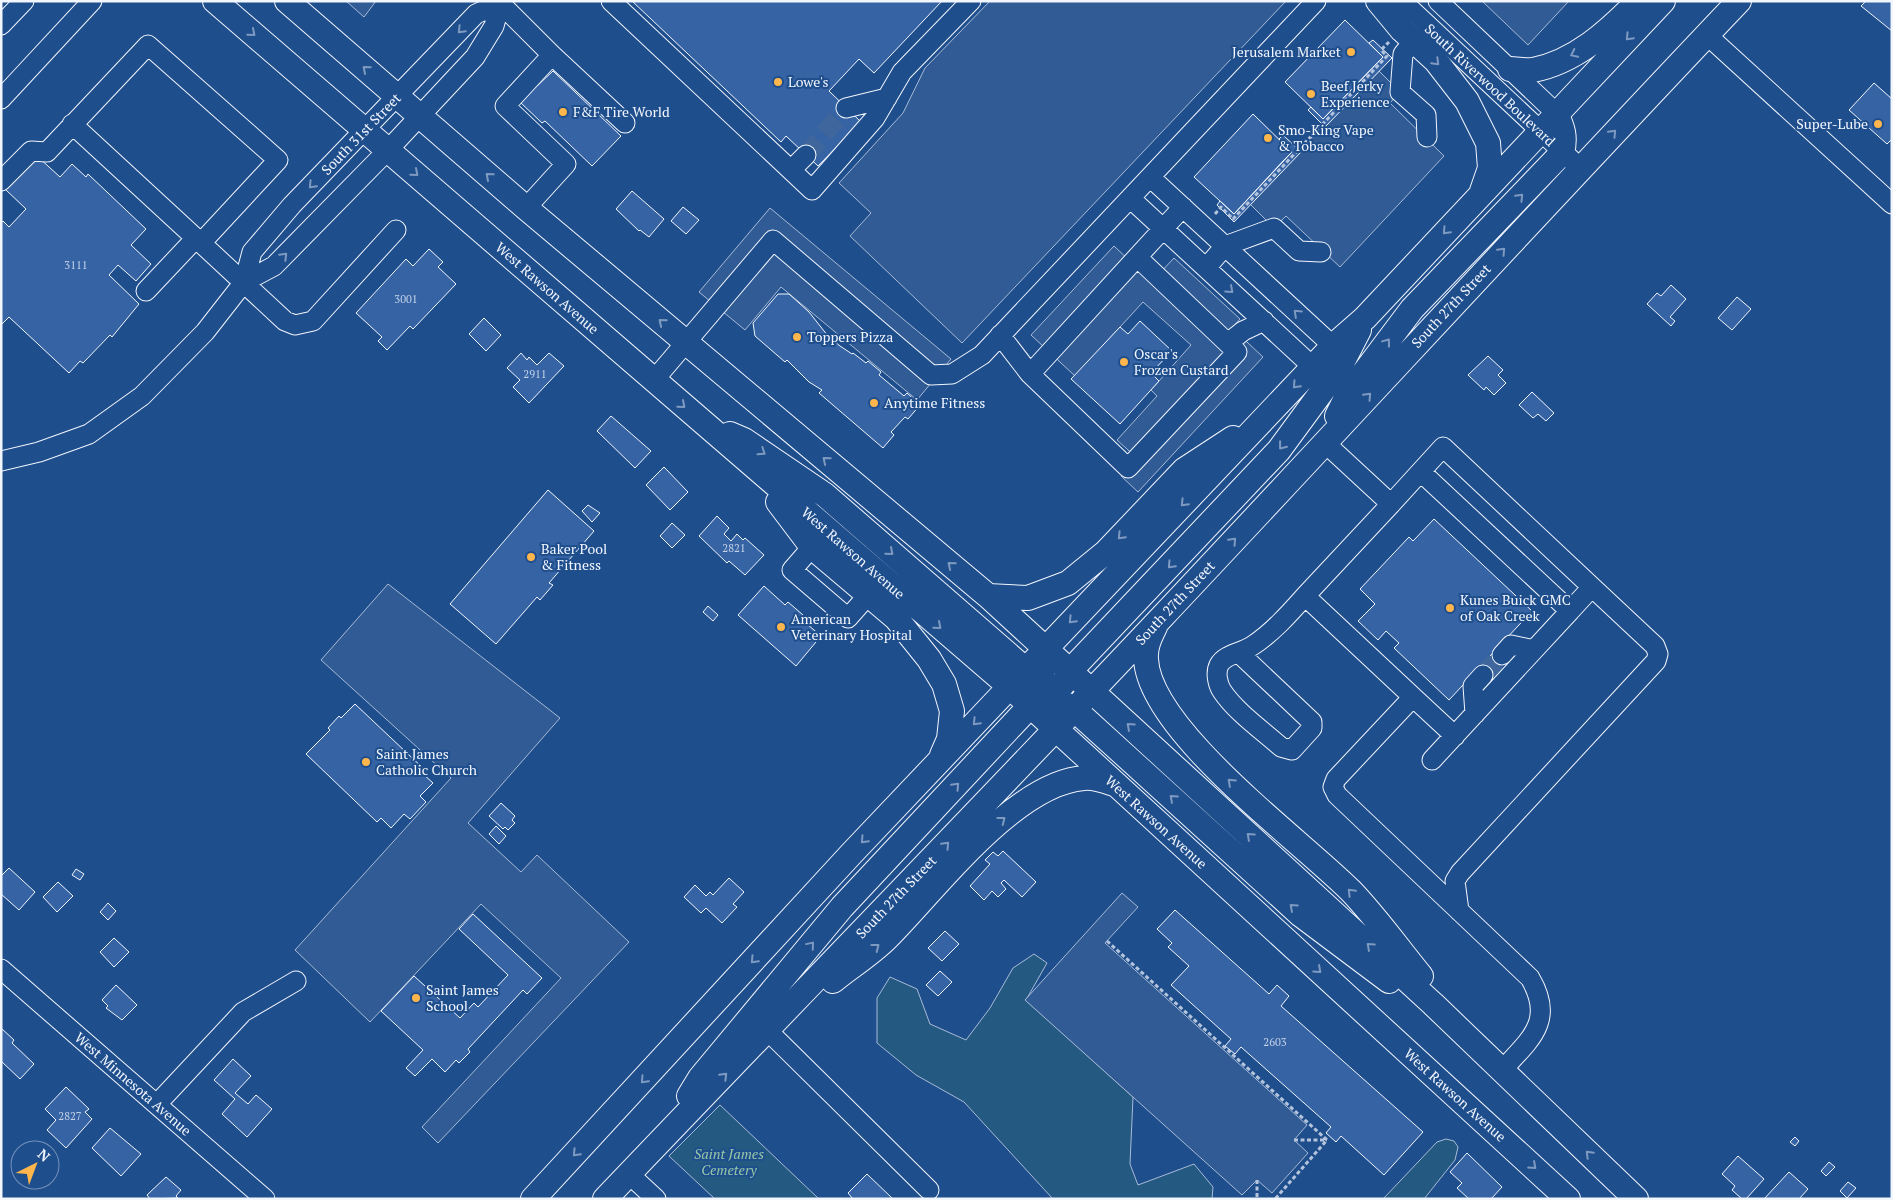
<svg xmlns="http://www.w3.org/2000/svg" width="1893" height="1200" viewBox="0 0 1893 1200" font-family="'PT Serif',serif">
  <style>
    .green { fill: #245a82; stroke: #a8bbd7 }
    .parking { fill: #305b95; stroke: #a8bbd7 }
    .building { fill: #3563a3; stroke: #f2f6ff }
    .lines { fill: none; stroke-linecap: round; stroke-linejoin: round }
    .minor-tunnel { stroke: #3f679d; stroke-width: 19; stroke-dasharray: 19 9; stroke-linecap: butt }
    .minor-casing { stroke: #f2f6ff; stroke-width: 21 }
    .major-casing { stroke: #f2f6ff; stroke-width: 26 }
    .path { stroke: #b3c4dc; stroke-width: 3; stroke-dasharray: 4 2.5; stroke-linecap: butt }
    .minor { stroke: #1f4e8c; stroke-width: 19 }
    .major { stroke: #1f4e8c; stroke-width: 24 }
    .oneway { stroke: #7e9ac0 }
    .poi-dot { fill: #ffb74d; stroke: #1f4e8c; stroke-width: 2 }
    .labels { text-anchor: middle; stroke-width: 4; stroke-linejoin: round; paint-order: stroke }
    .number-label { font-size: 11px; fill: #c3d1e8 }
    .poi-label { font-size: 14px; fill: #f2f6ff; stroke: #1f4e8c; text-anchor: start }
    .street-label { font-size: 14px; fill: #f2f6ff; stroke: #1f4e8c }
    .park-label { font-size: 14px; font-style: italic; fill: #97c8a6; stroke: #1f4e8c }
  </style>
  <rect width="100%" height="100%" fill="#1f4e8c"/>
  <path class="green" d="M1034 954 1047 963 1026 1000 1133 1097 1130 1164 1138 1185 1194 1164 1213 1187 1212 1199H1053L964 1102 916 1075 877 1043V998L890 977 917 989 930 1024 966 1040 990 1008 1013 968Z
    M720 1105 819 1199H715L669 1156Z
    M1446 1139 1454 1141 1458 1147 1455 1160 1424 1199H1383L1437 1142Z"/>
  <path class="parking" d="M346 1H376L364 17Z
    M990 1H1286L962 343 850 236 871 213 839 183 903 113 925 68Z
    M1482 1H1569L1528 45Z
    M1376 68 1400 92 1390 103 1444 156 1340 267 1286 216 1274 228 1250 204Z
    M770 208 951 359 917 400 781 287 745 330 699 292Z
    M1114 246 1131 262 1158 275 1174 258 1240 319 1232 328 1263 357 1138 492 1121 476 1137 458 1117 440 1157 396 1151 390 1191 345 1143 302 1075 376 1031 335Z
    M388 584 560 718 468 823 521 872 537 855 629 942 438 1143 422 1127 561 978 481 904 370 1022 295 950 451 778 321 660Z
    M1122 893 1138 907 1105 943 1307 1125 1294 1140 1308 1153 1272 1193 1257 1180 1242 1195 1025 1000Z"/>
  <path class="building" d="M632 1H942L874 73 859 59 829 91 861 122 818 166 786 136 781 142Z
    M1866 1H1892V31L1861 6Z
    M1345 20 1383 57 1323 119 1285 82Z
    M1373 40 1392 58 1325 127 1308 110 1311 107 1323 119 1383 57 1369 43Z
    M553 71 621 136 592 166 545 121 542 123 520 102Z
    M1874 83 1892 99V139L1887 144 1849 110Z
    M1253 114 1292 152 1234 214 1194 177Z
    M1283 135 1301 152 1234 222 1217 205 1220 201 1234 214 1283 161 1292 152 1279 139Z
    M37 156 60 177 72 164 86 177 88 174 146 229 131 245 151 264 136 281 118 265 109 275 139 304 112 337 110 335 83 363 80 361 69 373 9 317 1 325V223L3 221 9 227 26 209 5 189Z
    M632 191 664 219 649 237 640 230 639 231 616 209Z
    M683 207 699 220 686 234 671 221Z
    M429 249 443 262 438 267 456 284 413 329 410 326 387 350 378 341 382 337 356 313 406 259 413 266Z
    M1671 285 1686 299 1670 317 1675 321 1671 326 1647 304 1657 293 1661 296Z
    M778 294H789L809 312 828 336 840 346 852 354 853 353 866 363 868 361 881 372 879 375 904 396 907 393 920 405 908 419 905 417 891 432 894 435 883 448 819 393 822 390 809 382 787 360 785 362 755 336 753 323Z
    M1737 297 1751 309 1732 330 1718 318Z
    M484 318 501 335 486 351 469 334Z
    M1140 321 1172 351 1151 373 1159 381 1120 424 1071 379 1120 327 1128 334Z
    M521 353 527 360 529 357 537 365 549 353 564 366 529 403 513 387 520 380 507 368Z
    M1488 356 1503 370 1498 375 1506 383 1494 395 1486 387 1484 390 1468 375Z
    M1532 392 1554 413 1546 421 1538 414 1533 418 1519 405Z
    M611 416 651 451 635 468 597 431Z
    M664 467 688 492 670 510 646 485Z
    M548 490 594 531 549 583 553 585 540 600 537 597 496 644 450 604Z
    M588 505 600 513 592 522 582 511Z
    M717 516 729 528 724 534 731 541 737 534 743 540 745 538 764 555 745 575 729 561 727 563 699 536Z
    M1434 519 1532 611 1449 700 1394 648 1399 643 1386 631 1378 640 1358 621 1375 604 1360 589 1409 537 1413 541Z
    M672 523 685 535 672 548 660 536Z
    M764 586 785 605 788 602 803 615 800 618 821 636 796 666 738 615Z
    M708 606 718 615 713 621 703 612Z
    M355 704 425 770 422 773 433 783 420 796 426 802 410 819 404 814 391 828 381 818 377 822 306 754 330 730 328 728 339 716 341 718Z
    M501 803 515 816 512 820 515 823 508 830 505 827 503 829 489 816Z
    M496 826 506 836 499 844 489 834Z
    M1003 851 1036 882 1022 897 1004 880 1001 883 1006 889 998 897 992 891 984 900 970 886 990 864 985 860 993 852 998 856Z
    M9 868 35 892 19 910 1 894V876Z
    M76 869 84 874 80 880 72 875Z
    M729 878 744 892 733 904 737 907 722 923 706 908 701 913 684 897 695 885 706 896 710 892 713 895Z
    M58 882 73 896 57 912 43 897Z
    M108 903 116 911 108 920 100 912Z
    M1175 910 1269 994 1277 985 1289 996 1281 1006 1423 1132 1384 1175 1341 1136 1336 1142 1326 1133 1331 1127 1241 1047 1235 1054 1225 1046 1231 1039 1171 985 1189 966 1168 947 1172 943 1157 929Z
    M473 914 542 978 527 994 523 990 468 1049 470 1052 459 1063 456 1060 445 1072 432 1059 415 1076 406 1068 423 1050 381 1011 414 976 460 1018 474 1003 478 1007 508 975 459 929Z
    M945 931 959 944 942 961 928 948Z
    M114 938 129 952 114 967 100 952Z
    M940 971 952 982 938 996 926 985Z
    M116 985 137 1005 122 1020 106 1008 108 1006 102 1000Z
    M1 1028 14 1040 12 1043 34 1064 20 1079 1 1061Z
    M233 1059 251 1076 235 1093 248 1104 256 1095 272 1109 247 1137 222 1114 235 1099 214 1080Z
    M66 1087 89 1109 85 1112 92 1119 66 1148 47 1130 56 1120 45 1109Z
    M110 1128 141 1154 121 1176 92 1148Z
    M1795 1137 1799 1141 1795 1146 1790 1142Z
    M1467 1153 1502 1187 1491 1199H1469L1457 1188 1462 1183 1450 1172Z
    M1738 1156 1764 1179 1746 1199H1742L1732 1190 1735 1186 1722 1174Z
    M1829 1162 1835 1167 1826 1176 1821 1171Z
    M1789 1172 1808 1189 1799 1199H1764Z
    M867 1174 893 1199H853L848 1193Z
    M166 1177 181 1190 176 1196 178 1198 150 1199 147 1195Z
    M1848 1182 1856 1188 1847 1198 1840 1191Z"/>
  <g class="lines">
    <path class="minor-tunnel" d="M806 155 846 108
      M1483 675 1502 655"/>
    <g class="minor-casing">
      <path id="minor" d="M611 1 812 190 875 118 902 72 971 1
        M1402 1 1580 168
        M1438 1 1556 113
        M500 3 552 55 505 106 566 164 526 208
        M1 25 24 1
        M1707 35 1892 204
        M1413 42 1403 54 1400 92 1426 115 1427 137
        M552 55 625 123
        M1 99 92 1
        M846 108 887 98
        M72 124 201 243
        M791 170 806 155
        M1150 177 1333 346
        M1 181 31 151 47 152 148 45 278 160 201 243 285 321 295 325 313 321 396 230
        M1130 198 1313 367
        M1206 268 1225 246 1274 228 1299 251 1321 252
        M244 282 252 252 292 205 476 14 500 3
        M146 291 196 238
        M1000 335 1030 374 1128 468 1237 352 1137 257
        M1228 343 1243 331 1264 321
        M1030 374 1183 207
        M654 380 773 240 931 375 952 374 982 355 1316 1
        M1324 442 1391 504 1305 596 1413 697 1336 779 1333 787 1337 795 1530 978C1555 1020 1531 1039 1503 1069
        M1 461 39 452 89 434 142 396 205 332 244 282 274 266 388 150 475 57 494 26 501 1
        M1391 504 1443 447 1592 587 1570 611 1421 472
        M812 547 792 570 848 618 877 585
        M1239 653 1312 722V728L1292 750 1281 747C1263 731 1235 711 1222 691 1218 685 1215 673 1219 665 1225 654 1241 653 1252 646 1272 633 1289 614 1305 596
        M1502 655 1511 645 1534 650
        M1413 697 1455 736
        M1475 714 1473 686 1483 675
        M1432 760 1570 611
        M1459 911 1455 881 1460 873 1656 661 1658 654 1655 646 1592 587
        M1 969 265 1199
        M768 1031 929 1190
        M157 1104 243 1012 296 981
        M629 1174 656 1199"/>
    </g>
    <g class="major-casing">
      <path id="major" d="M215 1 1010 687 1568 1199
        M287 1 526 208 988 596 1433 1004 1636 1199
        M1378 1 1402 30 1436 61 1467 101 1488 143 1490 168 1482 191
        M1510 69C1517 69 1526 71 1533 70 1575 62 1609 31 1638 1
        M1337 416 1348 394 1412 309 1562 153C1566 137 1563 128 1556 113
        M730 434 744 440 825 495 1026 670 1039 677
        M778 502 812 547 896 618 929 659 944 684 952 711 949 739 942 755
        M988 596 1028 598 1068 583 1106 552 1184 470 1233 438
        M1155 627C1150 637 1145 647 1146 659 1149 730 1300 840 1351 891 1376 917 1398 948 1421 976
        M1063 684 1070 671 1279 450 1340 367 1359 330
        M1024 688 1040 690 1074 709 1301 915 1389 981
        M833 981C850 967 871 954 887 938 935 890 1014 783 1084 778 1094 777 1105 781 1114 784
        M689 1096 700 1078 842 907 1030 706 1040 690 1046 648
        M533 1199 852 853 1333 346 1365 318 1663 1
        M605 1199C790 1005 977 813 1161 618 1354 413 1545 205 1739 1"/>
    </g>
    <path class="path" d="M1215 214 1221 207 1233 219 1387 56 1381 50 1389 42
      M1107 941 1327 1140 1275 1199
      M1294 1140H1327
      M1257 1180V1199"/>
    <use href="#minor" class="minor"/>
    <use href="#major" class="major"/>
  </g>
  <defs><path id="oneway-chevron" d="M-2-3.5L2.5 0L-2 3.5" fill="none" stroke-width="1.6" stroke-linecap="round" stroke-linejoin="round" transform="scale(1.25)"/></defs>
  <g class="oneway">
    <use href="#oneway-chevron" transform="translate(461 30) rotate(134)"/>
    <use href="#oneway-chevron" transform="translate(252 33) rotate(41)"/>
    <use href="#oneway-chevron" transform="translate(1629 37) rotate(134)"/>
    <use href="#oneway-chevron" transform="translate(1574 54) rotate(154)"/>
    <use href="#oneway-chevron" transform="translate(1436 62) rotate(45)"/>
    <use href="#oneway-chevron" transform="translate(366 69) rotate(-139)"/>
    <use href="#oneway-chevron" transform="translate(1613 133) rotate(-46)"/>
    <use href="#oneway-chevron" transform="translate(415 173) rotate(41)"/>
    <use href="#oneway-chevron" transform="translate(489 176) rotate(-139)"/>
    <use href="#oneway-chevron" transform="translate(312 185) rotate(134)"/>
    <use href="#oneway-chevron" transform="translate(1520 197) rotate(-46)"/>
    <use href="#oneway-chevron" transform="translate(1446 231) rotate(133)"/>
    <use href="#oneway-chevron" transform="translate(1502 251) rotate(-47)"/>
    <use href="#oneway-chevron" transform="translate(284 256) rotate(-45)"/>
    <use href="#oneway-chevron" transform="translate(1230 290) rotate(42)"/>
    <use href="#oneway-chevron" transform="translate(1297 313) rotate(-137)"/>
    <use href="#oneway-chevron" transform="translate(662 322) rotate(-140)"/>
    <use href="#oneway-chevron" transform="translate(1387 342) rotate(-53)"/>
    <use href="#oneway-chevron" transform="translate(1296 385) rotate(133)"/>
    <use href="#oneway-chevron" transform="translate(1368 396) rotate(-47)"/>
    <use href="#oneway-chevron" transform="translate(682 405) rotate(41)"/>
    <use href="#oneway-chevron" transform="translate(1282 446) rotate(128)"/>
    <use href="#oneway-chevron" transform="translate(762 452) rotate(34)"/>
    <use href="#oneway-chevron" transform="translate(826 460) rotate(-140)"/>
    <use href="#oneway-chevron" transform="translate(1184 503) rotate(134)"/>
    <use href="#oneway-chevron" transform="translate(1121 536) rotate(134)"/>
    <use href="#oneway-chevron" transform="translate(1233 541) rotate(-47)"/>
    <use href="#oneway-chevron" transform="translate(890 552) rotate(41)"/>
    <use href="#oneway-chevron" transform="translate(951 565) rotate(-140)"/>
    <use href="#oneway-chevron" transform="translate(1171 565) rotate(133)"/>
    <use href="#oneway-chevron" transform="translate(1072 620) rotate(134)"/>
    <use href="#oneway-chevron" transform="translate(938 626) rotate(41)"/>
    <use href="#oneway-chevron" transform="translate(976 722) rotate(134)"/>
    <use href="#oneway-chevron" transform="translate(1130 726) rotate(-138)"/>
    <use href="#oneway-chevron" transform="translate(1231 782) rotate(-137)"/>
    <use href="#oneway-chevron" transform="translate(956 786) rotate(-47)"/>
    <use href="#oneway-chevron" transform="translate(1173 798) rotate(-138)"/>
    <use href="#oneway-chevron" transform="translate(1002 820) rotate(-38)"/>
    <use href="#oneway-chevron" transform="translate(1250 836) rotate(-138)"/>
    <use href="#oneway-chevron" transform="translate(864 840) rotate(133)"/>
    <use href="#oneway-chevron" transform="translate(946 845) rotate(-47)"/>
    <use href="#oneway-chevron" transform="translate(1351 892) rotate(-134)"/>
    <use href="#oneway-chevron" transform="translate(1293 907) rotate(-138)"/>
    <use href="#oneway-chevron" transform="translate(811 945) rotate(-50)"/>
    <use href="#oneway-chevron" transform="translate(1370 946) rotate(-138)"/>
    <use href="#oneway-chevron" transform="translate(876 947) rotate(-38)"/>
    <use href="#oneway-chevron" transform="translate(754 960) rotate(133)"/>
    <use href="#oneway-chevron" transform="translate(1318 970) rotate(42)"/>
    <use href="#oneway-chevron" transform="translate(724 1076) rotate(-45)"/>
    <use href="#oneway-chevron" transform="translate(644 1080) rotate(133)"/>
    <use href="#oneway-chevron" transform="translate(576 1153) rotate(134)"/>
    <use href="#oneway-chevron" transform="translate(1589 1154) rotate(-135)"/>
    <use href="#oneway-chevron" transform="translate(1533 1166) rotate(42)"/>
  </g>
  <g class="poi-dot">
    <circle cx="1351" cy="52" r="5"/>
    <circle cx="778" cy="82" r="5"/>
    <circle cx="1311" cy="94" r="5"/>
    <circle cx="563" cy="112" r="5"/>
    <circle cx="1878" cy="124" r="5"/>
    <circle cx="1268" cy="138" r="5"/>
    <circle cx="797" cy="337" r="5"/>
    <circle cx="1124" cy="362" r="5"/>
    <circle cx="874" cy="403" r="5"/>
    <circle cx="531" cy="557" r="5"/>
    <circle cx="1450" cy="608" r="5"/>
    <circle cx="781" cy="627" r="5"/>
    <circle cx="366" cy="762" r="5"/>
    <circle cx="416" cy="998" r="5"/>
  </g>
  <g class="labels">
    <g class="number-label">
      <text x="76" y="269">3111</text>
      <text x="406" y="303">3001</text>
      <text x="535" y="378">2911</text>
      <text x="734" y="552">2821</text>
      <text x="1275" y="1046">2603</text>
      <text x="70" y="1120">2827</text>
    </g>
    <g class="poi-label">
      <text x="1341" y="57" text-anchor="end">Jerusalem Market</text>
      <text x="788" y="87">Lowe's</text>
      <text x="1321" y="91">Beef Jerky<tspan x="1321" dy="16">Experience</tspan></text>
      <text x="573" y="117">F&amp;F Tire World</text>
      <text x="1868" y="129" text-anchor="end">Super-Lube</text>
      <text x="1278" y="135">Smo-King Vape<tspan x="1278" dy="16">&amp; Tobacco</tspan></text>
      <text x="807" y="342">Toppers Pizza</text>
      <text x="1134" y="359">Oscar's<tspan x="1134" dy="16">Frozen Custard</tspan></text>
      <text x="884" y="408">Anytime Fitness</text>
      <text x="541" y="554">Baker Pool<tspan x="541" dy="16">&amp; Fitness</tspan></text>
      <text x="1460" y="605">Kunes Buick GMC<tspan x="1460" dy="16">of Oak Creek</tspan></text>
      <text x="791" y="624">American<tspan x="791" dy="16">Veterinary Hospital</tspan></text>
      <text x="376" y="759">Saint James<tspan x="376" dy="16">Catholic Church</tspan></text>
      <text x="426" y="995">Saint James<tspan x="426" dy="16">School</tspan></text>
    </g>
    <g class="street-label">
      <text transform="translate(1490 85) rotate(43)" y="5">South Riverwood Boulevard</text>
      <text transform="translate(361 134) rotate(-46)" y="5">South 31st Street</text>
      <text transform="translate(547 288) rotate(41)" y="5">West Rawson Avenue</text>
      <text transform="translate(1451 306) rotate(-47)" y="5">South 27th Street</text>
      <text transform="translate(853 553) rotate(41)" y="5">West Rawson Avenue</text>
      <text transform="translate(1175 603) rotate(-47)" y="5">South 27th Street</text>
      <text transform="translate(1156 822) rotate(42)" y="5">West Rawson Avenue</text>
      <text transform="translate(896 897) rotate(-46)" y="5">South 27th Street</text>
      <text transform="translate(133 1084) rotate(41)" y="5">West Minnesota Avenue</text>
      <text transform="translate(1455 1095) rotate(42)" y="5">West Rawson Avenue</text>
    </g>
    <g class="park-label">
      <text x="729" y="1159">Saint James<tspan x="729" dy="16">Cemetery</tspan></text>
    </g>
  </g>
  <rect width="1893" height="1200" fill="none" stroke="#f2f6ff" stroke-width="5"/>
  <g transform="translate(35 1165) rotate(42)"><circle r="24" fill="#1f4e8c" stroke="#7391ba"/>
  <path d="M0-4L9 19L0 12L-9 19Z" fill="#ffb74d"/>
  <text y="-8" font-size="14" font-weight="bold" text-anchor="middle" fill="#f2f6ff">N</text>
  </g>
</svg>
